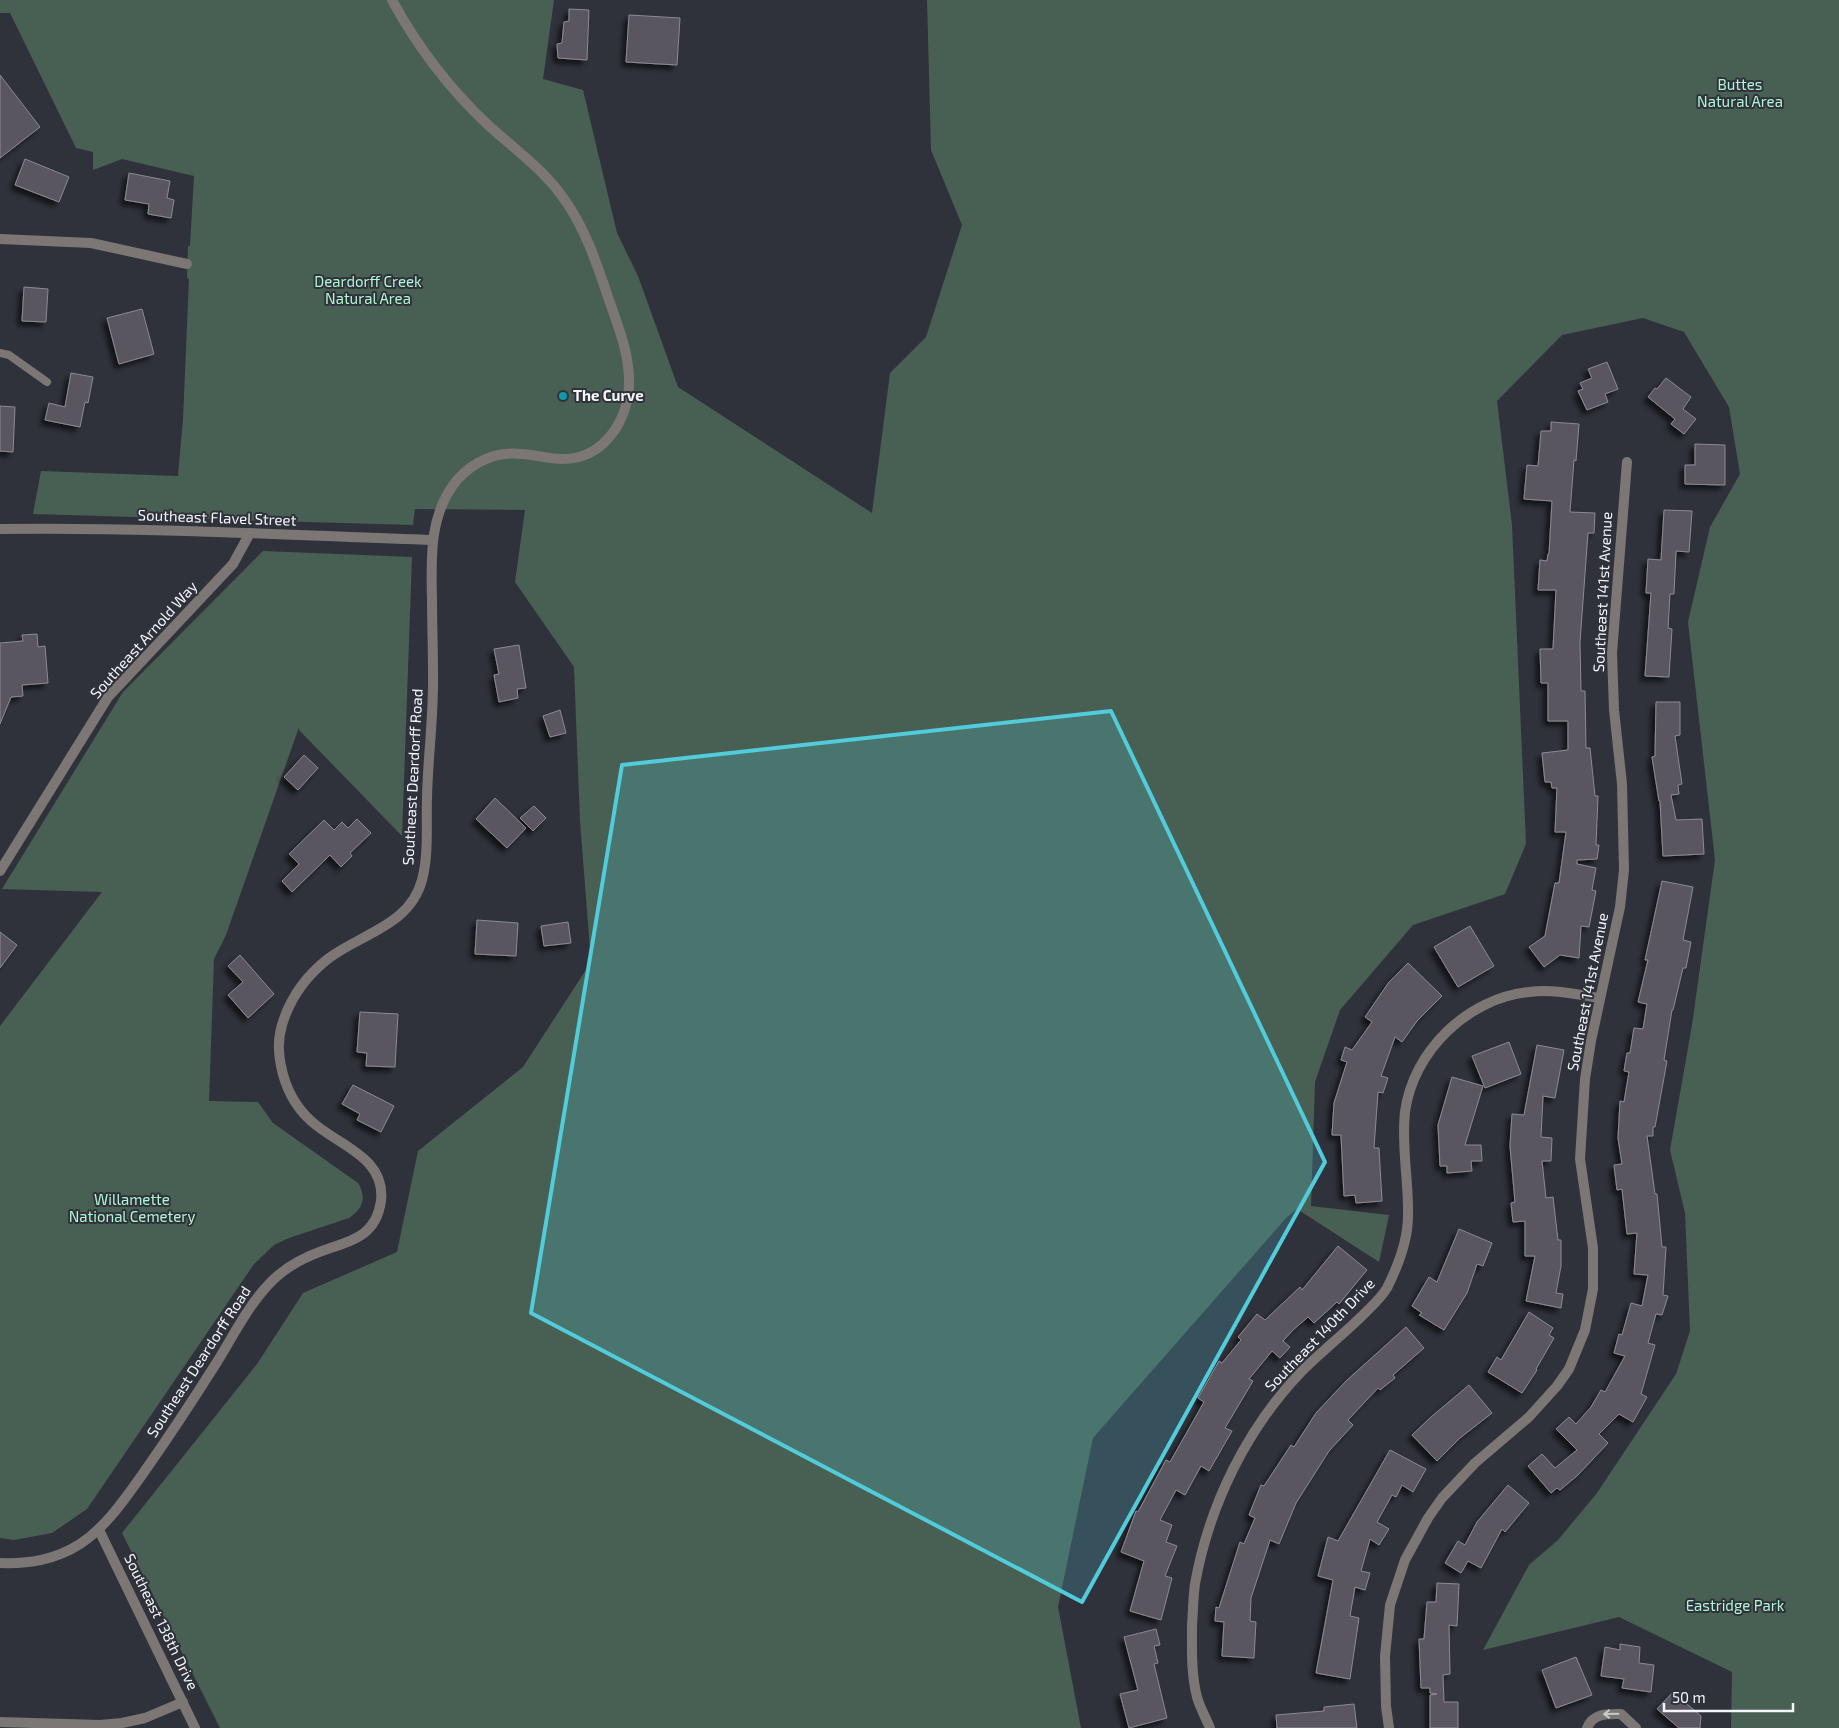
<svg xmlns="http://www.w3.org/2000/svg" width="1839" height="1728" viewBox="0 0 1839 1728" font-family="'Exo 2',sans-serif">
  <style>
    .green { fill: #485f53 }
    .building { fill: #5a5660; stroke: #8d8993; filter: url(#shadow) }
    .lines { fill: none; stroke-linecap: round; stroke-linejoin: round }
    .service { stroke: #7c7775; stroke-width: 8 }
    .minor { stroke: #7c7775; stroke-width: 10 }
    .tertiary { stroke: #7c7775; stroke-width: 10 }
    .oneway { stroke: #c9c9cb }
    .marked { fill: #52cbda; fill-opacity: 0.2; stroke: #52cbda; stroke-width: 4; stroke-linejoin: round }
    .culture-dot { fill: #0f9aa8; stroke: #30323b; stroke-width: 2 }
    .labels { text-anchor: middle; stroke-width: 4; stroke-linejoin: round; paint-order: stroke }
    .park-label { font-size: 15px; fill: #aff6d3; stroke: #30323b }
    .poi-label { font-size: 15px; font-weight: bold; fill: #f3f5fa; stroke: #30323b; text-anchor: start }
    .street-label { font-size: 15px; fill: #f3f5fa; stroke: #30323b }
  </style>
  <defs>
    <filter id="shadow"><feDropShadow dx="-4.5" dy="4.5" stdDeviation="2.5" flood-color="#0009"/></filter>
  </defs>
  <rect width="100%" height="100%" fill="#30323b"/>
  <path class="green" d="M0 0H554L543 79 583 90 617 233 638 276 678 387 872 513 890 373 926 337 962 225 931 150 927 0H1839V1728H1731L1732 1672 1619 1617 1483 1650 1529 1565 1558 1540 1597 1493 1676 1374 1690 1331 1685 1213 1670 1150 1692 1025 1715 860 1688 622 1710 527 1740 474 1729 407 1684 332 1643 318 1562 335 1497 401 1512 525 1526 844 1505 894 1413 925 1340 1010 1315 1082 1311 1206 1389 1215 1379 1262 1297 1209 1287 1217 1093 1438 1058 1607 1081 1728H220L122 1533 257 1364 303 1293 397 1252 418 1151 523 1067 591 962 580 821 574 667 515 582 525 510 415 509 413 525 33 514 41 471 178 476 183 419 189 279 187 278 188 246H190L194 176 122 159 93 170V152L76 148 10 13H0Z
    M263 551 412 557 402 836 299 730V727L226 935 214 959 209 1101 258 1102 273 1123 358 1183C367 1197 363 1209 349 1218L289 1238 274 1245 254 1264 87 1509 52 1533 14 1540 0 1538V1026L102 892 2 889 123 692Z"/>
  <path class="building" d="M569 9 589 10 587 60 558 58 557 44 562 43 564 22 569 21Z
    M629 15 680 18 677 65 626 62Z
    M0 75 40 127 0 158Z
    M25 159 69 177 59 202 15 185Z
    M129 173 170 181 167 198 174 200 171 218 148 214 149 204 125 200Z
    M24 287 48 289 46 322 22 321Z
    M142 309 154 354 119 364 107 318Z
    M1607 362 1618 389 1605 394 1608 402 1587 410 1578 391 1583 389 1580 383 1592 378 1588 369Z
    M71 373 93 377 88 403 85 402 80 427 45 420 49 403 65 407Z
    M1666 378 1691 397 1683 409 1696 419 1684 434 1671 424 1675 419 1648 397 1655 388 1657 389Z
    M0 406 15 407 13 452 0 451Z
    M1551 422 1579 424 1576 461 1574 460 1570 512 1595 513 1594 533H1588L1580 642 1581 691H1585L1586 748H1590L1595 796H1598L1596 845H1599L1597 859 1577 860V864L1596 868 1592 890 1596 891 1589 927 1581 926 1579 958 1560 955 1544 967 1529 947 1545 936 1555 883H1559L1566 832H1555L1557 788H1552L1551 782H1545L1542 753 1568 750V721H1548V683H1541L1540 649H1553L1556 590H1538L1540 560 1547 561 1548 554H1549L1552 501 1524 499 1527 465 1538 466 1541 431H1551Z
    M1695 444 1725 445V485L1685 484V465H1695Z
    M1664 510 1692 511 1689 552 1676 551 1674 594H1670L1668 628 1672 629 1669 677 1645 676 1651 593H1646L1648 559 1661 560Z
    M37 634 38 647 45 646 48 683 22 685 23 696 11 697 0 724V643L23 641 22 635Z
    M519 645 526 688 517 689 518 698 499 702 494 675 499 674 494 649Z
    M1656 702H1680V735L1675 736 1682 784 1678 785 1679 794 1671 795 1676 820 1702 819 1704 854 1663 856 1660 801H1659L1652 757 1655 756Z
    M560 710 566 733 550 737 543 716Z
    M304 755 318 768 298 790 284 777Z
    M495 798 526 828 507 848 476 819Z
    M534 806 546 818 533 831 520 818Z
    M357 819 371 833 350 853 352 856 341 867 330 855 292 892 282 881 299 864 289 854 324 820 334 830 342 822 348 828Z
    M1662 881 1693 887 1683 940 1691 942 1686 968H1683L1673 1010H1672L1664 1060 1667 1061 1655 1127H1653V1136H1647L1655 1194H1657L1662 1247H1666L1663 1295 1668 1296 1662 1315 1656 1314 1648 1343 1655 1345 1641 1394 1647 1397 1633 1422 1619 1414 1599 1434 1608 1443 1578 1475 1560 1490 1557 1488 1551 1493 1528 1466 1542 1454 1555 1468 1577 1450 1556 1429 1569 1417 1576 1424 1591 1407 1601 1390 1605 1392 1625 1356 1614 1353 1619 1334 1622 1335 1631 1303 1642 1306 1648 1275 1634 1274 1637 1233 1627 1234 1622 1189 1617 1190 1614 1165 1622 1164 1618 1138 1620 1101 1624 1102 1629 1072 1624 1071 1627 1053H1630L1634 1028 1643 1029 1647 1004 1638 1002 1648 960H1645Z
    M477 920 518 923 516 956 475 954Z
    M568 922 571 943 544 946 541 926Z
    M1470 926 1494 966 1458 987 1434 947Z
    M0 932 17 945 0 968Z
    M240 955 274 994 248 1018 228 995 243 982 228 966Z
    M1408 963 1442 996 1417 1021 1402 1042 1395 1037 1381 1076 1388 1078 1383 1093 1378 1092 1374 1148H1379L1382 1201 1356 1203 1355 1195 1344 1196 1341 1135H1332L1334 1103 1347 1062 1341 1060 1345 1047 1352 1050 1372 1022 1365 1017 1389 982Z
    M360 1012 398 1014 395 1067 366 1066 367 1053 357 1052Z
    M1509 1042 1521 1074 1485 1088 1472 1056Z
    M1537 1045 1564 1050 1555 1098 1543 1096 1541 1137 1552 1138 1551 1161H1542L1546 1198 1553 1197 1558 1240H1561V1266L1556 1293 1563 1294 1561 1308 1526 1301 1535 1256H1525V1221L1513 1222 1511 1203 1515 1202 1510 1146 1512 1114 1524 1115Z
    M1452 1077 1483 1086 1465 1145H1481L1482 1161H1471L1472 1171 1447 1173V1166H1440L1438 1125Z
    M353 1085 394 1106 381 1132 357 1120 360 1114 342 1104Z
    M1459 1229 1492 1243 1483 1266 1477 1264 1467 1293 1444 1330 1419 1315 1422 1313 1412 1306 1429 1277 1437 1282Z
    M1338 1246 1367 1270 1339 1304 1337 1302 1314 1323 1308 1317 1293 1330 1283 1341 1290 1347 1280 1358 1272 1351 1249 1379 1253 1381 1225 1428 1232 1431 1209 1471 1201 1466 1185 1495 1176 1490 1160 1520 1172 1525 1166 1542 1177 1546 1165 1576 1172 1578 1161 1620 1130 1611 1144 1561 1121 1552 1136 1511 1138 1512 1166 1460 1170 1462 1204 1402 1198 1398 1219 1361 1222 1363 1241 1340 1238 1337 1257 1314 1265 1320 1300 1287 1302 1290Z
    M1529 1312 1553 1328 1549 1335 1554 1338 1536 1369 1537 1370 1522 1393 1488 1372 1497 1357 1501 1360Z
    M1406 1327 1424 1348 1393 1375 1395 1378 1380 1390 1378 1388 1348 1420 1353 1425 1329 1451 1296 1503 1279 1544 1270 1540 1251 1598 1250 1621 1256 1622 1254 1658 1222 1656 1224 1622 1215 1621 1216 1607 1219 1608 1240 1542 1244 1544 1255 1518 1249 1515 1261 1485 1264 1486 1291 1445 1294 1447 1316 1413 1346 1381Z
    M1469 1385 1492 1413 1460 1438 1437 1461 1412 1435 1431 1417Z
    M1390 1450 1426 1469 1413 1492 1402 1485 1396 1497 1392 1495 1377 1522 1389 1529 1379 1545 1370 1539 1361 1571 1370 1573 1365 1590 1355 1587 1350 1616 1359 1618 1350 1679 1316 1673 1333 1580 1318 1576 1328 1537 1338 1541Z
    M1508 1485 1529 1503 1505 1532 1502 1529 1481 1568 1468 1561 1461 1573 1445 1563 1458 1541 1465 1545 1477 1522Z
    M1437 1583 1459 1584 1457 1626 1449 1625 1450 1674 1443 1675 1444 1702H1458V1728H1430V1695L1437 1694 1430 1693V1688H1421L1419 1639H1424L1427 1602H1436Z
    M1156 1629 1160 1645 1154 1646 1158 1663 1154 1664 1167 1718 1129 1728 1120 1694 1138 1690 1124 1637Z
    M1620 1644 1640 1647 1639 1663 1654 1665 1651 1692 1622 1688 1624 1679 1601 1676 1605 1647 1620 1650Z
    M1576 1657 1592 1695 1556 1708 1542 1670Z
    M1673 1692 1701 1716 1700 1728H1679L1657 1709Z
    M1354 1704 1357 1728H1277L1276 1715 1324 1711V1707Z"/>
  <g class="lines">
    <path class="service" d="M0 353 9 355 47 382"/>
    <path class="minor" d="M0 239 91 243 187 264
      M0 871 108 697 233 564 250 533
      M99 1530 195 1728
      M0 1722 100 1725 122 1723 145 1718 183 1702
      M1210 1728C1206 1718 1200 1708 1197 1697 1191 1674 1192 1650 1192 1626 1193 1613 1193 1598 1195 1584 1209 1505 1247 1428 1302 1371 1322 1351 1345 1333 1365 1313 1373 1305 1381 1298 1387 1288 1398 1266 1408 1241 1408 1216 1409 1181 1401 1147 1405 1112 1413 1051 1468 998 1529 992 1552 989 1576 994 1599 998
      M1389 1728 1386 1706 1385 1656 1390 1605 1405 1560 1428 1518 1442 1498 1475 1463 1529 1417 1557 1386 1569 1369 1585 1330 1593 1289V1248L1580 1159 1585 1079 1591 1041 1620 907 1624 870 1622 784 1614 710 1612 653 1627 462
      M1587 1728C1593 1713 1607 1714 1621 1714L1636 1728"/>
    <path class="tertiary" d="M0 529C144 527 289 535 433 540
      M0 1563C29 1564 55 1560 80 1544 106 1527 124 1500 142 1475 168 1438 193 1400 217 1362 233 1336 248 1306 269 1284 283 1269 302 1258 322 1251 350 1241 376 1237 381 1201 386 1156 336 1145 310 1120 295 1106 285 1086 281 1066 278 1052 278 1038 282 1025 290 998 307 975 329 958 363 933 410 925 422 880 429 854 426 824 427 797 428 755 434 714 433 672 433 648 432 624 432 599 431 558 429 514 457 480 474 461 497 451 522 454 536 455 549 459 563 459 605 459 630 418 629 380 629 353 618 326 609 300 597 264 585 227 562 196 542 168 512 147 487 124 449 88 417 46 392 0"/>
  </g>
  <defs><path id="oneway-shaft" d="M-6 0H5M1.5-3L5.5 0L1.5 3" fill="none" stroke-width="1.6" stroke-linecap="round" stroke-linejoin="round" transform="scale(1.25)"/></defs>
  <use class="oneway" href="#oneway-shaft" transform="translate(1611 1714) rotate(179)"/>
  <path class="marked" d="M1111 711 1325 1162 1082 1602 531 1313 622 765Z"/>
  <circle class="culture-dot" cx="563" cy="396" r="5"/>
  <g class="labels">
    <g class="park-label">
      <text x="1740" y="90">Buttes<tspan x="1740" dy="17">Natural Area</tspan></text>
      <text x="368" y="287">Deardorff Creek<tspan x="368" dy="17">Natural Area</tspan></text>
      <text x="132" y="1205">Willamette<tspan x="132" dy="17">National Cemetery</tspan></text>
      <text x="1735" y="1611">Eastridge Park</text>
    </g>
    <g class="poi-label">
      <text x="573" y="401">The Curve</text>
    </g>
    <g class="street-label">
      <text transform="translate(217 518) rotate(2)" y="5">Southeast Flavel Street</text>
      <text transform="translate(1603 592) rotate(-87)" y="5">Southeast 141st Avenue</text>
      <text transform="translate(144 640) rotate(-48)" y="5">Southeast Arnold Way</text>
      <text transform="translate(413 777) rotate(-87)" y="5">Southeast Deardorff Road</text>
      <text transform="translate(1588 992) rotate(-79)" y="5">Southeast 141st Avenue</text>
      <text transform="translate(1320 1335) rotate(-46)" y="5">Southeast 140th Drive</text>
      <text transform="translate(199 1362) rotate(-57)" y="5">Southeast Deardorff Road</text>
      <text transform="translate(161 1622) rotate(64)" y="5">Southeast 138th Drive</text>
    </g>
  </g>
  <path d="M1664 1703v8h129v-8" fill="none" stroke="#f3f5fa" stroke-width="2.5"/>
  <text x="1672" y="1703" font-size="15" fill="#f3f5fa" stroke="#30323b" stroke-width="4" paint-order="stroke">50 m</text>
</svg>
